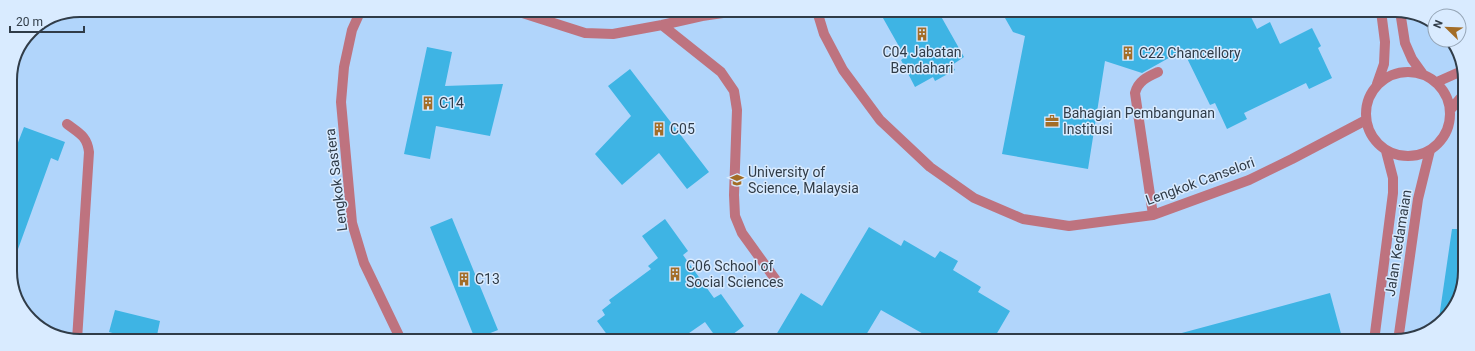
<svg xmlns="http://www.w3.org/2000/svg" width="1475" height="351" viewBox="0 0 1475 351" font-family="Roboto,sans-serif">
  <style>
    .built { fill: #b1d5fb }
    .building { fill: #3eb4e4 }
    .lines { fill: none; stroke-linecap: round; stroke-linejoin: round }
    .minor { stroke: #be737f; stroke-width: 10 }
    .labels { text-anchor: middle; stroke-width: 3; stroke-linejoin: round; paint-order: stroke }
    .poi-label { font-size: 14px; fill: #303c48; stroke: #d9ebff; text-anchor: start }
    .street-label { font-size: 14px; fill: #303c48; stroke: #d9ebff }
    .rim { fill: none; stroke: #303c48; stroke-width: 2 }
  </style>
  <rect width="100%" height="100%" fill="#c6dff8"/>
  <path class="built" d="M80 10 1408 11 1435 26V40H1449L1464 66V284L1441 323 1399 341 67 340 31 321 11 285 10 76 31 30 54 15Z"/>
  <path class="building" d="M879 11H938L964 57 952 65 955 70 935 81 933 77 915 87 901 60 905 57Z
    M1001 11H1248L1257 29 1270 22 1280 44 1312 28 1321 46 1318 48 1332 78 1309 89 1306 83 1244 113 1247 119 1227 129 1215 103 1210 105 1183 50 1142 73 1105 61 1088 169 1002 154 1025 36 1013 32Z
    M427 47 452 52 445 86 503 84 490 136 436 126 430 159 404 154Z
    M630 69 709 172 687 189 659 153 622 185 595 154 631 116 608 86Z
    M24 127 65 142 58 161 51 158 13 263 11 262V143L17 145Z
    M452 218 498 330 475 339 430 227Z
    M665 219 688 251 683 255 714 298 721 294 744 326 725 340H718L705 322 679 340H611L597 321 605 315 602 310 611 303 609 300 651 269 648 266 658 258 642 236Z
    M869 227 901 246 904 240 935 258 940 251 958 261 953 270 981 287 978 292 1010 311 993 340H934L881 310 863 340H773L801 293 822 306Z
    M1452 229H1464V284L1441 323 1438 325Z
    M1330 293 1343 341H1179L1178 334Z
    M115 310 160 321 156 340H115L116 334 109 332Z"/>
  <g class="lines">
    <path class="minor" d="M361 10 352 30 344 67 341 102 352 223 364 263 401 340
      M513 10 585 33 613 34 662 25 702 16 737 11
      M817 11 824 34 843 70 880 120 930 167 974 198 1023 219 1069 226 1153 215 1249 180 1292 159 1366 120
      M1400 11 1405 43 1412 59 1422 73
      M662 25 721 72 734 91 737 110 734 195 735 216 742 233 778 283
      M1366 114a42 42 0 1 1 84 0a42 42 0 1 1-84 0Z
      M1437 82 1464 70
      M1377 84 1384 64 1385 42 1381 11
      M1451 109 1464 94
      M67 124C79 133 87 136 89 152L77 340
      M1153 215 1135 93C1138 81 1147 77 1158 72
      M1374 341 1393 193V178L1386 151
      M1398 341 1418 199 1430 150"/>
  </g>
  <defs>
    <g id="building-bare" transform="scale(1.08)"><path d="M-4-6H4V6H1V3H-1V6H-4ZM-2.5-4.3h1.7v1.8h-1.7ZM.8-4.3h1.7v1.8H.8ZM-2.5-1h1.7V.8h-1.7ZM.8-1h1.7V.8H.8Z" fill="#a36d27" stroke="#d9ebff" stroke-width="2.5" paint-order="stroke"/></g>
    <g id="office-bare" transform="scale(1.08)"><path d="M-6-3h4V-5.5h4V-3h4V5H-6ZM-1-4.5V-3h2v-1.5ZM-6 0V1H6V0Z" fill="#a36d27" stroke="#d9ebff" stroke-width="2.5" paint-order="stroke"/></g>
    <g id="university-bare" transform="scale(1.08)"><path d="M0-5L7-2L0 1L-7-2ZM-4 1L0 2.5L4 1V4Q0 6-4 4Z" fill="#a36d27" stroke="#d9ebff" stroke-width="2.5" paint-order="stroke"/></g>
  </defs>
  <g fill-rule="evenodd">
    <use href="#building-bare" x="922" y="34"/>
    <use href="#building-bare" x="1128" y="53"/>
    <use href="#building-bare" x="428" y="103"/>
    <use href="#office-bare" x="1052" y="121"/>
    <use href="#building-bare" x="659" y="129"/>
    <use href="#university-bare" x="737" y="180"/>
    <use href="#building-bare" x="675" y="274"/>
    <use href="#building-bare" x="464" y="279"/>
  </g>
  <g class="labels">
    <g class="poi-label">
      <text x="922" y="57" text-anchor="middle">C04 Jabatan<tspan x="922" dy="16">Bendahari</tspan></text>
      <text x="1139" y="58">C22 Chancellory</text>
      <text x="439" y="108">C14</text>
      <text x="1063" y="118">Bahagian Pembangunan<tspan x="1063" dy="16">Institusi</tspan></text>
      <text x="670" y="134">C05</text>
      <text x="748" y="177">University of<tspan x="748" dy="16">Science, Malaysia</tspan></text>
      <text x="686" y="271">C06 School of<tspan x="686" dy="16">Social Sciences</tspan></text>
      <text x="475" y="284">C13</text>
    </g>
    <g class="street-label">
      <text transform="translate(336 180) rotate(-97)" y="5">Lengkok Sastera</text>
      <text transform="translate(1200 181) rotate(-20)" y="5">Lengkok Canselori</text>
      <text transform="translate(1398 243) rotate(-81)" y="5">Jalan Kedamaian</text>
    </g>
  </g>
  <path d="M0 0H1475V351H0ZM80 17H1395A63 63 0 0 1 1458 80V271A63 63 0 0 1 1395 334H80A63 63 0 0 1 17 271V80A63 63 0 0 1 80 17Z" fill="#d9ebff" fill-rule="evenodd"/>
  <path class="rim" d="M80 17H1395A63 63 0 0 1 1458 80V271A63 63 0 0 1 1395 334H80A63 63 0 0 1 17 271V80A63 63 0 0 1 80 17Z"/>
  <g transform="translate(1447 28) rotate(293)"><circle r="19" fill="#d9ebff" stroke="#95a5b6"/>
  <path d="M0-3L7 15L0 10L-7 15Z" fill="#a36d27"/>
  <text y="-6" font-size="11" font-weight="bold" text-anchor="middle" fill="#303c48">N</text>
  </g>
  <path d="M10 26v6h74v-6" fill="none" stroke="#303c48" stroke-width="2"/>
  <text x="16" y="26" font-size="12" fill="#303c48" stroke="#d9ebff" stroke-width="3" paint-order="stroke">20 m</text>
</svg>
